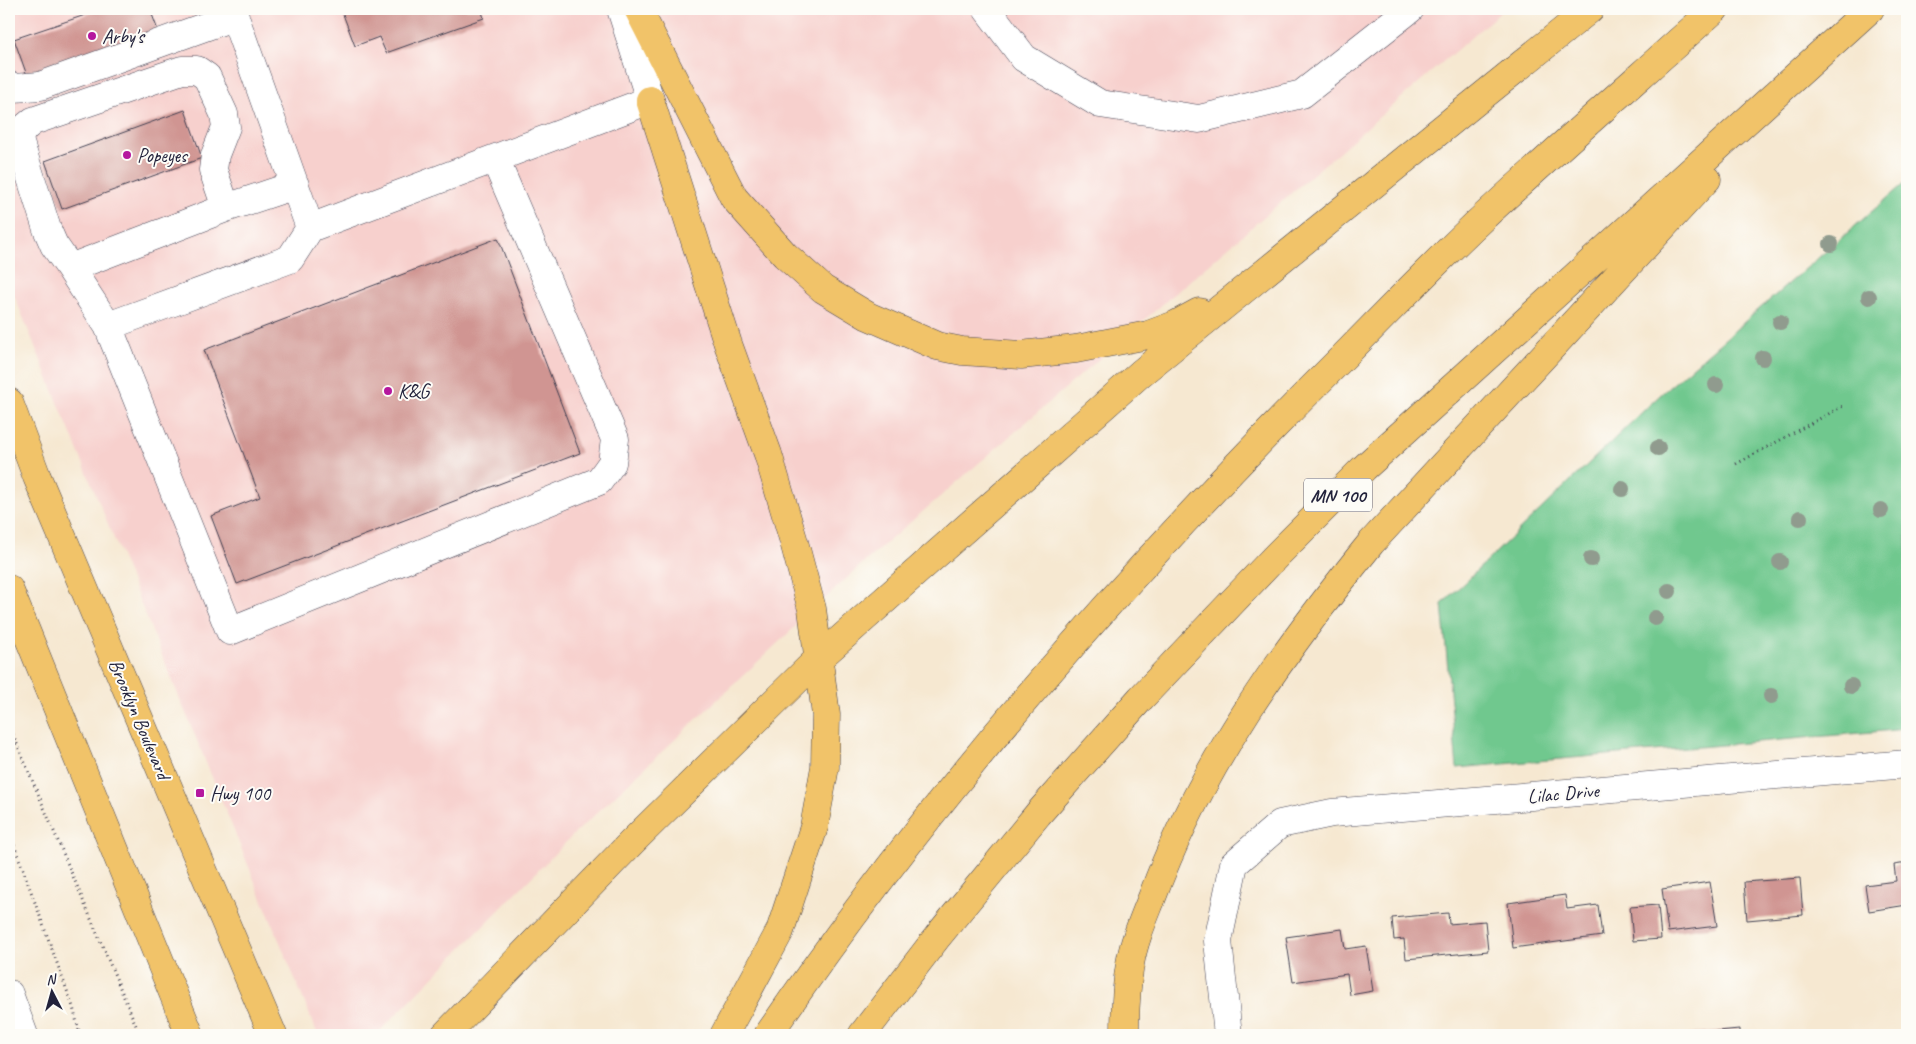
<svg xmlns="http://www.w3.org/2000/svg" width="1916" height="1044" viewBox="0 0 1916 1044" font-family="Caveat,sans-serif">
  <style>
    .built { fill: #f7d0cd }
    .green { fill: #6fc88e; stroke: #487564 }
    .building { fill: #d09592 }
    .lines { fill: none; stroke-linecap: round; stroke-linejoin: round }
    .minor-casing { stroke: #424052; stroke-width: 29 }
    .major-casing { stroke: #424052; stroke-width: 29 }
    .highway-casing { stroke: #424052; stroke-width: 29 }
    .path { stroke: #424052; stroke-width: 3; stroke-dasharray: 1 4; stroke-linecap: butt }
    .minor { stroke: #fff; stroke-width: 28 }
    .major { stroke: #f1c369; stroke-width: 28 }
    .highway { stroke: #f1c369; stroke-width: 28 }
    .tree { fill: #909b8e }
    .poi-dot { fill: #b5179e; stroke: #fdfcf7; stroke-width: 2 }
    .labels { text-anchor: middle; stroke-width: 4; stroke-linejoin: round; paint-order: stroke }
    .shield { fill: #fdfcf7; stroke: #646373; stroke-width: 1 }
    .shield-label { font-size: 19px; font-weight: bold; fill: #22223b }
    .poi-label { font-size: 20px; fill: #22223b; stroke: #fdfcf7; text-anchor: start }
    .street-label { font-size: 20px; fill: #22223b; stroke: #fdfcf7 }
  </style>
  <rect width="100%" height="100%" fill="#fdfcf7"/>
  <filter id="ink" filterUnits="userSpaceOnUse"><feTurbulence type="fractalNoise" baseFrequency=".02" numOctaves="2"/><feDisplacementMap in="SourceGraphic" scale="10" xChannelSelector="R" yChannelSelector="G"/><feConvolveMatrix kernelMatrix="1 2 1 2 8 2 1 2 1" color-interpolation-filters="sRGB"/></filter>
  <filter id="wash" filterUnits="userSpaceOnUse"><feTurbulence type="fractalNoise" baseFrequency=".0096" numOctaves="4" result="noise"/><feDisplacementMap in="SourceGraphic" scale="20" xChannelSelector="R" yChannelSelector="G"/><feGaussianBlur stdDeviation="1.12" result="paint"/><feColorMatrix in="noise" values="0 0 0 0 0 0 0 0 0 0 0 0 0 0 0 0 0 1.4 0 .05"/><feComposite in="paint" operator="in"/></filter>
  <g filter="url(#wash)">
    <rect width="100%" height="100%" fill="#f6e8d1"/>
    <path class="built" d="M9 9H1504L861 565 570 838 376 1035H318L9 283Z"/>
    <path class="green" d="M1907 181V729L1457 768 1442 604 1659 396Z"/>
    <g id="blocks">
      <path class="building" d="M103 9H150L160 36 29 81 14 39Z
        M341 9H481L484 18 386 53 379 37 355 46Z
        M185 110 202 158 62 209 45 161Z
        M498 238 580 453 237 584 211 516 260 497 204 350Z
        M1907 863V905L1869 911 1865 885 1896 881 1894 865Z
        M1800 878 1803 915 1747 920 1744 882Z
        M1710 882 1717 926 1668 932 1662 889Z
        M1565 895 1567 909 1598 905 1602 936 1513 948 1508 903Z
        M1658 905 1661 939 1633 941 1630 907Z
        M1448 913 1449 924 1485 921 1488 951 1406 959 1404 939 1394 940 1392 918Z
        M1342 929 1345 949 1366 946 1373 991 1350 995 1347 974 1293 982 1286 937Z
        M1739 1029V1035H1687V1034Z"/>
    </g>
  </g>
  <g filter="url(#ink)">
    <use href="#blocks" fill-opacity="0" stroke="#424052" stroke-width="1"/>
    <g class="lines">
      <g class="minor-casing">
        <path id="minor" d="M232 9 310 228
          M987 9 1024 58 1100 104 1199 119 1302 94 1410 9
          M9 85 14 88 40 86 235 16
          M495 159 615 439 612 463 599 481 230 631 108 326 290 259 310 228 650 100 621 9
          M70 268 54 245 47 229 19 140 22 130 33 121 182 70H197L207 77 224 114 226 127 215 155 213 170 226 208
          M108 326 70 268 226 208 295 185
          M9 994 24 1035
          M1228 1035 1218 941 1234 864 1280 824 1332 813 1907 764"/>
      </g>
      <g class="major-casing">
        <path id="major" d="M9 402 37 477 273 1035
          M9 589 190 1035"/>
      </g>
      <g class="highway-casing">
        <path id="highway" d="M638 9 734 198 785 255 823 289 868 316 937 346 962 351 1021 355 1076 349 1148 335 1175 325 1199 312
          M650 100 728 344 768 454 794 542 812 609 826 715 825 767 814 827 780 931 724 1035
          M445 1035 632 842 817 660 1141 373 1590 9
          M768 1035C935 790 1140 559 1350 350 1391 308 1432 266 1474 226 1553 152 1635 81 1715 9
          M862 1035 938 936 1038 814 1141 698 1276 556 1364 468 1870 9
          M1125 1035C1125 1011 1126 987 1130 964 1134 940 1144 918 1153 895 1201 765 1284 650 1371 543L1707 179"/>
      </g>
      <path class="path" d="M1736 464 1843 406
        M9 725 140 1035
        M9 831 73 1007 80 1035"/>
      <use href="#minor" class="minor"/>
      <use href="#major" class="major"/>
      <use href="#highway" class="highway"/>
    </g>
    <g class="tree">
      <circle cx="1831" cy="244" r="8"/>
      <circle cx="1869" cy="297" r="8"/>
      <circle cx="1780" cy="322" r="8"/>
      <circle cx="1763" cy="358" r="8"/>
      <circle cx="1716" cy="385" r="8"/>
      <circle cx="1658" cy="448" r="8"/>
      <circle cx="1622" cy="489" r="8"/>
      <circle cx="1881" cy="510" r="8"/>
      <circle cx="1800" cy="518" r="8"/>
      <circle cx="1591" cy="559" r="8"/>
      <circle cx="1780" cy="562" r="8"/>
      <circle cx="1669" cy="591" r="8"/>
      <circle cx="1655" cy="618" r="8"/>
      <circle cx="1851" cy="686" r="8"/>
      <circle cx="1771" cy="696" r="8"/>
    </g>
  </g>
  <g class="poi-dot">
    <circle cx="92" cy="36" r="5"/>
    <circle cx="127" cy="155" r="5"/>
    <circle cx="388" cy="391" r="5"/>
    <rect x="195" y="788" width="10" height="10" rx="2.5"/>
  </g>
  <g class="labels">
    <rect class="shield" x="1304" y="478.5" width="68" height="33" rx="4"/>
    <g class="shield-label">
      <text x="1338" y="502">MN 100</text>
    </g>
    <g class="poi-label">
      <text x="102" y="43">Arby's</text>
      <text x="137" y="162">Popeyes</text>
      <text x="398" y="398">K&amp;G</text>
      <text x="210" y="800">Hwy 100</text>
    </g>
    <g class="street-label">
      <text transform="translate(140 719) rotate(67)" y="7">Brooklyn Boulevard</text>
      <text transform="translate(1563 793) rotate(-5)" y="7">Lilac Drive</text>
    </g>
  </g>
  <rect width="1916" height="1044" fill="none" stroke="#fdfcf7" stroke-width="30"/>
  <g transform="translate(52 992) rotate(354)" stroke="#fdfcf7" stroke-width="4" paint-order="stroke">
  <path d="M0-4L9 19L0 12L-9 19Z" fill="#22223b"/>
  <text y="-8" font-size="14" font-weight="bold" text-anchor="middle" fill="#22223b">N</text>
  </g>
</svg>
